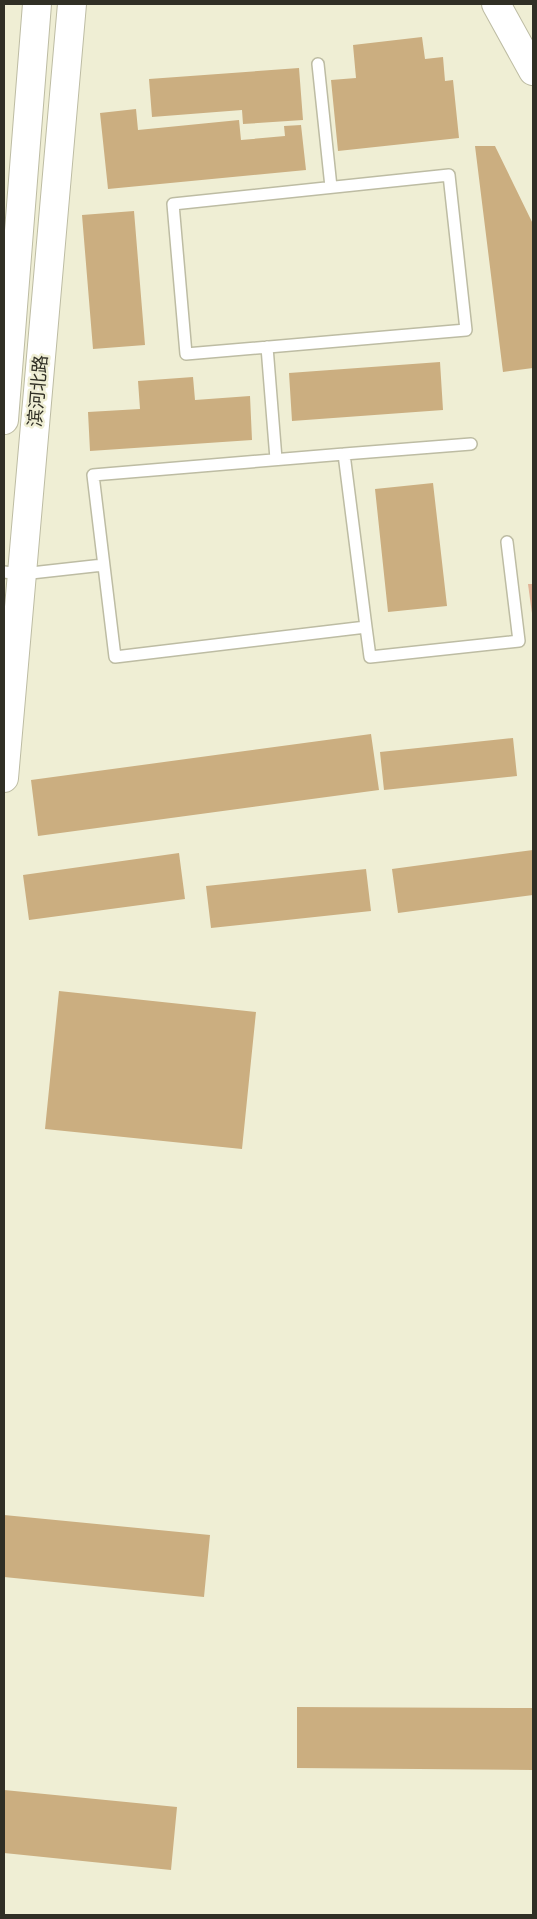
<svg xmlns="http://www.w3.org/2000/svg" width="537" height="1919" viewBox="0 0 537 1919" font-family="Arial,'Noto Sans SC',sans-serif">
  <style>
    .green { fill: #e1b497 }
    .building { fill: #cbae80 }
    .lines { fill: none; stroke-linecap: round; stroke-linejoin: round }
    .lane-casing { stroke: #bdbca3; stroke-width: 14 }
    .secondary-casing { stroke: #bdbca3; stroke-width: 30 }
    .highway-casing { stroke: #bdbca3; stroke-width: 30 }
    .lane { stroke: #fff; stroke-width: 11 }
    .secondary { stroke: #fff; stroke-width: 28 }
    .highway { stroke: #fff; stroke-width: 28 }
    .labels { text-anchor: middle; stroke-width: 5; stroke-linejoin: round; paint-order: stroke }
    .street-label { font-size: 18px; fill: #302f25; stroke: #efeed4 }
  </style>
  <rect width="100%" height="100%" fill="#efeed4"/>
  <path class="green" d="M528 584H533V621Z"/>
  <path class="building" d="M422 37 425 59 443 57 445 81 453 80 459 138 338 151 331 80 356 78 353 45Z
    M299 68 303 120 243 124 242 110 152 117 149 79Z
    M136 109 138 130 239 120 241 140 285 136 284 126 301 125 306 170 108 189 100 113Z
    M475 146H495L533 224V368L503 372Z
    M134 211 145 345 93 349 82 215Z
    M440 362 443 410 292 421 289 373Z
    M193 377 195 400 250 396 252 440 90 451 88 412 140 409 138 381Z
    M433 483 447 606 388 612 375 489Z
    M371 734 379 790 38 836 31 780Z
    M513 738 517 776 384 790 380 752Z
    M533 850V895L398 913 392 869Z
    M179 853 185 899 29 920 23 875Z
    M366 869 371 911 211 928 206 886Z
    M59 991 256 1012 242 1149 45 1129Z
    M4 1515 210 1535 204 1597 4 1577Z
    M297 1707 533 1708V1770L297 1768Z
    M4 1790 177 1807 171 1870 4 1853Z"/>
  <g class="lines">
    <g class="lane-casing">
      <path id="lane" d="M318 64 331 187
        M449 175 466 330 186 354 173 204Z
        M267 347 276 459
        M344 454 93 475 115 657 366 627 344 454 471 444
        M4 572 22 574 103 565
        M366 627 370 657 519 641 507 542"/>
    </g>
    <g class="secondary-casing">
      <path id="secondary" d="M4 420 37 4
        M4 778 72 4"/>
    </g>
    <g class="highway-casing">
      <path id="highway" d="M496 4 533 71"/>
    </g>
    <use href="#lane" class="lane"/>
    <use href="#secondary" class="secondary"/>
    <use href="#highway" class="highway"/>
  </g>
  <g class="labels">
    <g class="street-label">
      <text transform="translate(38 391) rotate(-85)" y="6">滨河北路</text>
    </g>
  </g>
  <rect width="537" height="1919" fill="none" stroke="#302f25" stroke-width="10"/>
</svg>
